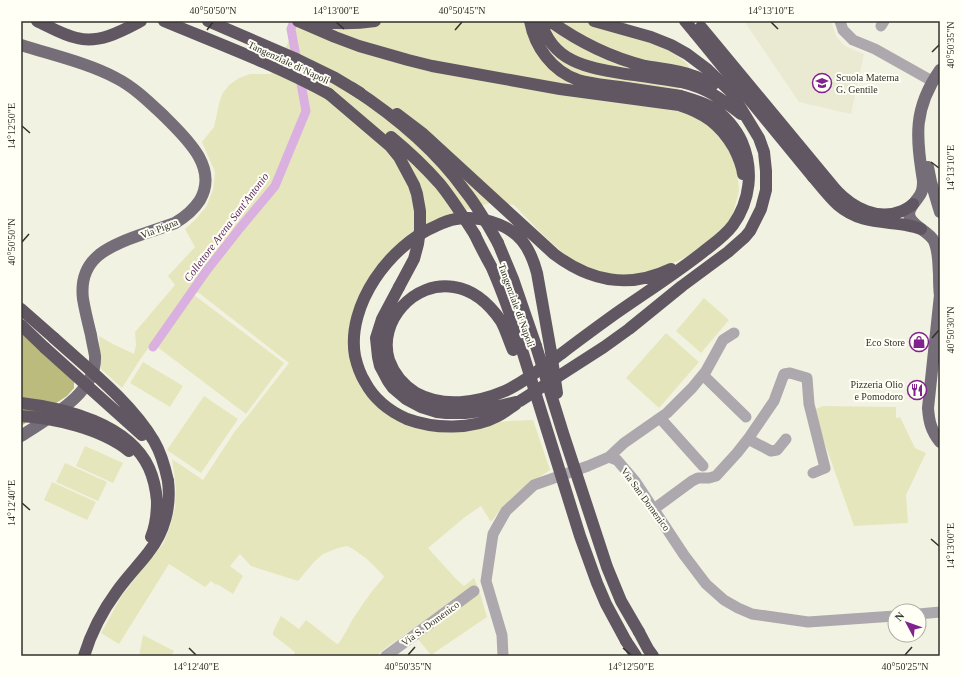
<svg xmlns="http://www.w3.org/2000/svg" width="961" height="677" viewBox="0 0 961 677" font-family="'Times New Roman',serif">
  <style>
    .built { fill: #eaead2 }
    .green { fill: #e6e6bd }
    .forest { fill: #bbbb7e }
    .lines { fill: none; stroke-linecap: round; stroke-linejoin: round }
    .canal { stroke: #dab0e0; stroke-width: 9 }
    .minor { stroke: #ada8ae; stroke-width: 11 }
    .major { stroke: #756d77; stroke-width: 12 }
    .highway { stroke: #615763; stroke-width: 12 }
    .highway-bridge { stroke: #615763; stroke-width: 12 }
    .ticks { fill: none; stroke: #32322c; stroke-width: 1.5 }
    .labels { text-anchor: middle; stroke-width: 4; stroke-linejoin: round; paint-order: stroke }
    .street-label { font-size: 10px; fill: #32322c; stroke: #fffff5 }
    .poi-label { font-size: 10px; fill: #32322c; stroke: #fffff5; text-anchor: end }
    .water-label { font-size: 11px; font-style: italic; fill: #5e2b65; stroke: #fffff5 }
    .neatline { fill: none; stroke: #32322c; stroke-width: 1.5 }
    .ticks-label { font-size: 10px; text-anchor: middle; fill: #32322c }
  </style>
  <rect width="100%" height="100%" fill="#f2f2e2"/>
  <path class="built" d="M744 21H831L836 36 845 46 864 54 851 114 799 102Z"/>
  <path class="green" d="M297 21H626L631 36C653 43 673 49 689 66L668 110 681 111 694 117 711 128 726 146 737 166 739 191 732 217 716 236 686 257 654 272 621 277 594 271 571 260 541 233 514 205 490 203 446 216 414 231 362 296 356 369 406 425 493 423 508 421 533 420 550 470 526 486 504 505 491 522 481 506 465 517 428 548 457 580 464 586 474 578 479 590 487 617 431 655 417 638 425 633 420 624 387 647 376 656H296L294 655 295 652 273 635V632L281 616 299 629 306 620 337 644 339 643C346 633 350 622 357 613 365 600 374 588 384 577L382 574 367 559 353 549 347 546 338 548 323 554 314 562 298 581 251 566 240 554 230 566 243 576 233 594 217 584 216 585 211 581 205 587 169 564 119 644 101 633 122 595 163 544 170 527 175 507 176 488 172 459 203 480 235 431 246 418 289 363 199 293 191 292 141 358 122 388 100 368 101 364 99 336 113 344 134 354 136 345 135 332 175 285 168 276 195 247 185 229 195 220 206 207 213 190 215 172 202 142 214 127 219 104 222 94 229 85 239 78 250 74H271L296 28Z
    M194 295 284 363 246 414 156 346Z
    M704 298 729 320 701 353 676 331Z
    M666 333 699 362 659 408 626 378Z
    M143 362 183 386 170 407 130 383Z
    M204 396 238 419 201 473 167 450Z
    M823 406 896 407V418L900 417 915 448 926 453 906 495 908 523 854 526 813 410Z
    M85 446 123 463 113 483 76 466Z
    M65 463 107 482 98 501 56 482Z
    M52 482 96 502 87 520 44 500Z
    M143 635 174 651 171 656H139Z"/>
  <path class="forest" d="M21 333 72 377 74 382V388L67 396 21 426Z"/>
  <g class="lines">
    <path class="canal" d="M153 347 207 270 240 228 275 186 306 111 291 29 294 21"/>
    <path class="minor" d="M840 21 843 30 853 40 875 49 932 81
      M881 26 884 21
      M703 375 746 417
      M660 418 703 466
      M748 439 774 401 784 374 790 373 807 378 809 404 825 468 813 473
      M609 457 624 443 667 413 692 388 706 371 723 340 734 333
      M654 509 692 481 698 478H709L716 476 737 453 748 439 771 451 777 450 786 439
      M919 614 940 612
      M386 656 474 591
      M503 656 502 635 486 581 493 534 506 511 534 485 588 466 609 457 617 460 635 481 684 555 706 584 724 600 738 608 752 614 808 622 895 616"/>
    <path class="major" d="M21 45C52 55 88 63 116 78 134 87 149 102 164 116 185 137 219 167 200 200 193 211 185 217 175 223 164 227 152 231 140 235 108 246 78 259 83 299 85 311 88 323 91 335 92 342 94 349 95 356 97 394 48 418 21 436
      M928 167 931 182 940 212
      M940 295 928 408C929 422 931 430 940 442
      M940 296C939 289 939 282 939 274 938 263 939 252 934 241 928 230 910 226 909 214 909 206 918 200 921 193 923 189 923 185 923 181 916 136 913 109 940 70"/>
    <path class="highway" d="M37 21C50 27 63 35 77 38 99 44 122 31 141 21
      M164 21C219 44 276 65 329 94
      M208 21 294 58 335 78 360 93
      M298 21 335 37 359 46 408 60 432 66 560 89 679 105C704 113 720 124 734 148 738 156 742 164 743 174
      M316 21C335 24 355 24 375 21
      M541 21C552 63 589 68 626 74 644 76 662 79 681 82 707 88 720 98 741 114
      M550 21C578 41 612 58 645 66 661 69 678 70 694 76 701 78 706 82 712 86
      M685 21 695 33
      M397 114 422 133 554 254C591 282 629 289 671 269
      M813 177C821 186 829 197 838 205 859 223 881 221 906 225 911 226 916 227 921 229
      M836 190C853 208 878 221 902 211 906 209 910 207 913 204
      M475 235C480 246 486 257 492 268 504 295 513 322 522 350
      M498 243 513 279 536 346
      M399 287 382 319 376 338 378 357 380 366 388 381 393 388 406 399 421 407 437 412 446 413H465L474 412 520 401 604 347 629 329 682 286 728 252 745 237 750 231 761 209 766 190V171L764 152 759 138 731 92 707 69 687 54 671 45 651 37 594 21
      M21 309 54 338
      M21 325 45 348
      M513 350C509 341 506 330 501 321 490 305 474 290 454 287 415 280 377 321 389 360 394 374 403 385 416 393 443 408 477 403 505 391 525 382 543 367 561 354 579 340 597 327 615 314 645 293 675 274 703 252 713 244 725 236 733 225 750 201 754 170 742 142 736 129 724 114 711 107 702 102 691 99 681 96 661 93 641 90 620 87 606 85 592 84 578 80 552 71 535 47 530 21
      M516 404C510 408 504 413 498 416 472 430 434 429 407 419 389 411 374 399 365 382 360 374 357 365 355 356 346 305 390 245 436 226 442 223 449 220 456 219 468 217 480 218 492 222 519 230 530 247 537 273L551 352
      M151 537C156 525 157 514 157 501
      M639 632 648 649 653 656
      M626 641 636 656
      M84 656C91 633 103 610 117 591 127 577 138 566 148 553 165 532 171 506 168 481"/>
    <path class="highway-bridge" d="M701 27 836 190
      M695 33 813 177
      M352 88C395 116 435 149 465 191 478 207 488 225 498 243
      M329 94 390 146 399 157 414 185 417 194 420 211V230L418 244 414 259 399 287
      M391 137C408 151 425 167 440 184 453 200 464 218 475 235
      M54 338C88 369 130 401 154 441 161 453 165 467 168 481
      M536 346 563 433 607 567 621 601 639 632
      M45 348 142 435
      M522 350 580 536 597 583 606 604 626 641
      M551 352 557 393
      M21 403C65 408 129 424 149 468 154 479 156 490 157 501
      M21 416C55 418 102 429 129 451"/>
  </g>
  <path class="ticks" d="M336 22 344 29M771 22 778 29M207 30 213 22M455 30 462 22M932 52 939 45M22 126 30 133M931 162 939 168M22 242 29 234M932 338 939 330M22 503 30 510M931 539 939 546M189 648 196 655M623 648 631 655M408 655 415 647M905 655 912 647"/>
  <defs>
    <g id="school-ring" transform="scale(1)"><circle r="9.5" fill="#fffff5" stroke="#81238f" stroke-width="1.5"/><path d="M0-5L7-2L0 1L-7-2ZM-4 1L0 2.5L4 1V4Q0 6-4 4Z" fill="#81238f"/></g>
    <g id="shop-ring" transform="scale(1)"><circle r="9.5" fill="#fffff5" stroke="#81238f" stroke-width="1.5"/><path d="M-5-2.5h2.3a2.7 3.5 0 0 1 5.4 0H5L5.5 6h-11ZM-1.5-2.5h3a1.5 2.3 0 0 0-3 0Z" fill="#81238f"/></g>
    <g id="restaurant-ring" transform="scale(1)"><circle r="9.5" fill="#fffff5" stroke="#81238f" stroke-width="1.5"/><path d="M-5-6h1v4h1v-4h1v4h1v-4h1v5L-1.5 .5V6h-2V.5L-5-1ZM5-6V6H3V1.5H1.5Q1.5-4 5-6Z" fill="#81238f"/></g>
  </defs>
  <g fill-rule="evenodd">
    <use href="#school-ring" x="822" y="83"/>
    <use href="#shop-ring" x="919" y="342"/>
    <use href="#restaurant-ring" x="917" y="390"/>
  </g>
  <g class="labels">
    <g class="street-label">
      <text transform="translate(289 62) rotate(25)" y="4">Tangenziale di Napoli</text>
      <text transform="translate(159 228) rotate(-21)" y="4">Via Pigna</text>
      <text transform="translate(517 305) rotate(70)" y="4">Tangenziale di Napoli</text>
      <text transform="translate(646 499) rotate(54)" y="4">Via San Domenico</text>
      <text transform="translate(430 623) rotate(-36)" y="4">Via S. Domenico</text>
    </g>
    <g class="poi-label">
      <text x="836" y="81" text-anchor="start">Scuola Materna<tspan x="836" dy="12">G. Gentile</tspan></text>
      <text x="905" y="346">Eco Store</text>
      <text x="903" y="388">Pizzeria Olio<tspan x="903" dy="12">e Pomodoro</tspan></text>
    </g>
    <g class="water-label">
      <text transform="translate(226 227) rotate(-53)" y="4">Collettore Arena Sant'Antonio</text>
    </g>
  </g>
  <rect width="961" height="677" fill="none" stroke="#fffff5" stroke-width="44"/>
  <g transform="translate(907 623) rotate(311)"><circle r="19" fill="#fffff5" stroke="#adada5"/>
  <path d="M0-3L7 15L0 10L-7 15Z" fill="#81238f"/>
  <text y="-6" font-size="11" font-weight="bold" text-anchor="middle" fill="#32322c">N</text>
  </g>
  <rect x="22" y="22" width="917" height="633" class="neatline"/>
  <g class="ticks-label">
    <text x="213" y="14">40°50'50"N</text>
    <text x="336" y="14">14°13'00"E</text>
    <text x="462" y="14">40°50'45"N</text>
    <text x="771" y="14">14°13'10"E</text>
    <text transform="translate(950 45) rotate(-90)" y="4">40°50'35"N</text>
    <text transform="translate(11 126) rotate(-90)" y="4">14°12'50"E</text>
    <text transform="translate(950 168) rotate(-90)" y="4">14°13'10"E</text>
    <text transform="translate(11 242) rotate(-90)" y="4">40°50'50"N</text>
    <text transform="translate(950 330) rotate(-90)" y="4">40°50'30"N</text>
    <text transform="translate(11 503) rotate(-90)" y="4">14°12'40"E</text>
    <text transform="translate(950 546) rotate(-90)" y="4">14°13'00"E</text>
    <text x="196" y="670">14°12'40"E</text>
    <text x="408" y="670">40°50'35"N</text>
    <text x="631" y="670">14°12'50"E</text>
    <text x="905" y="670">40°50'25"N</text>
  </g>
</svg>
